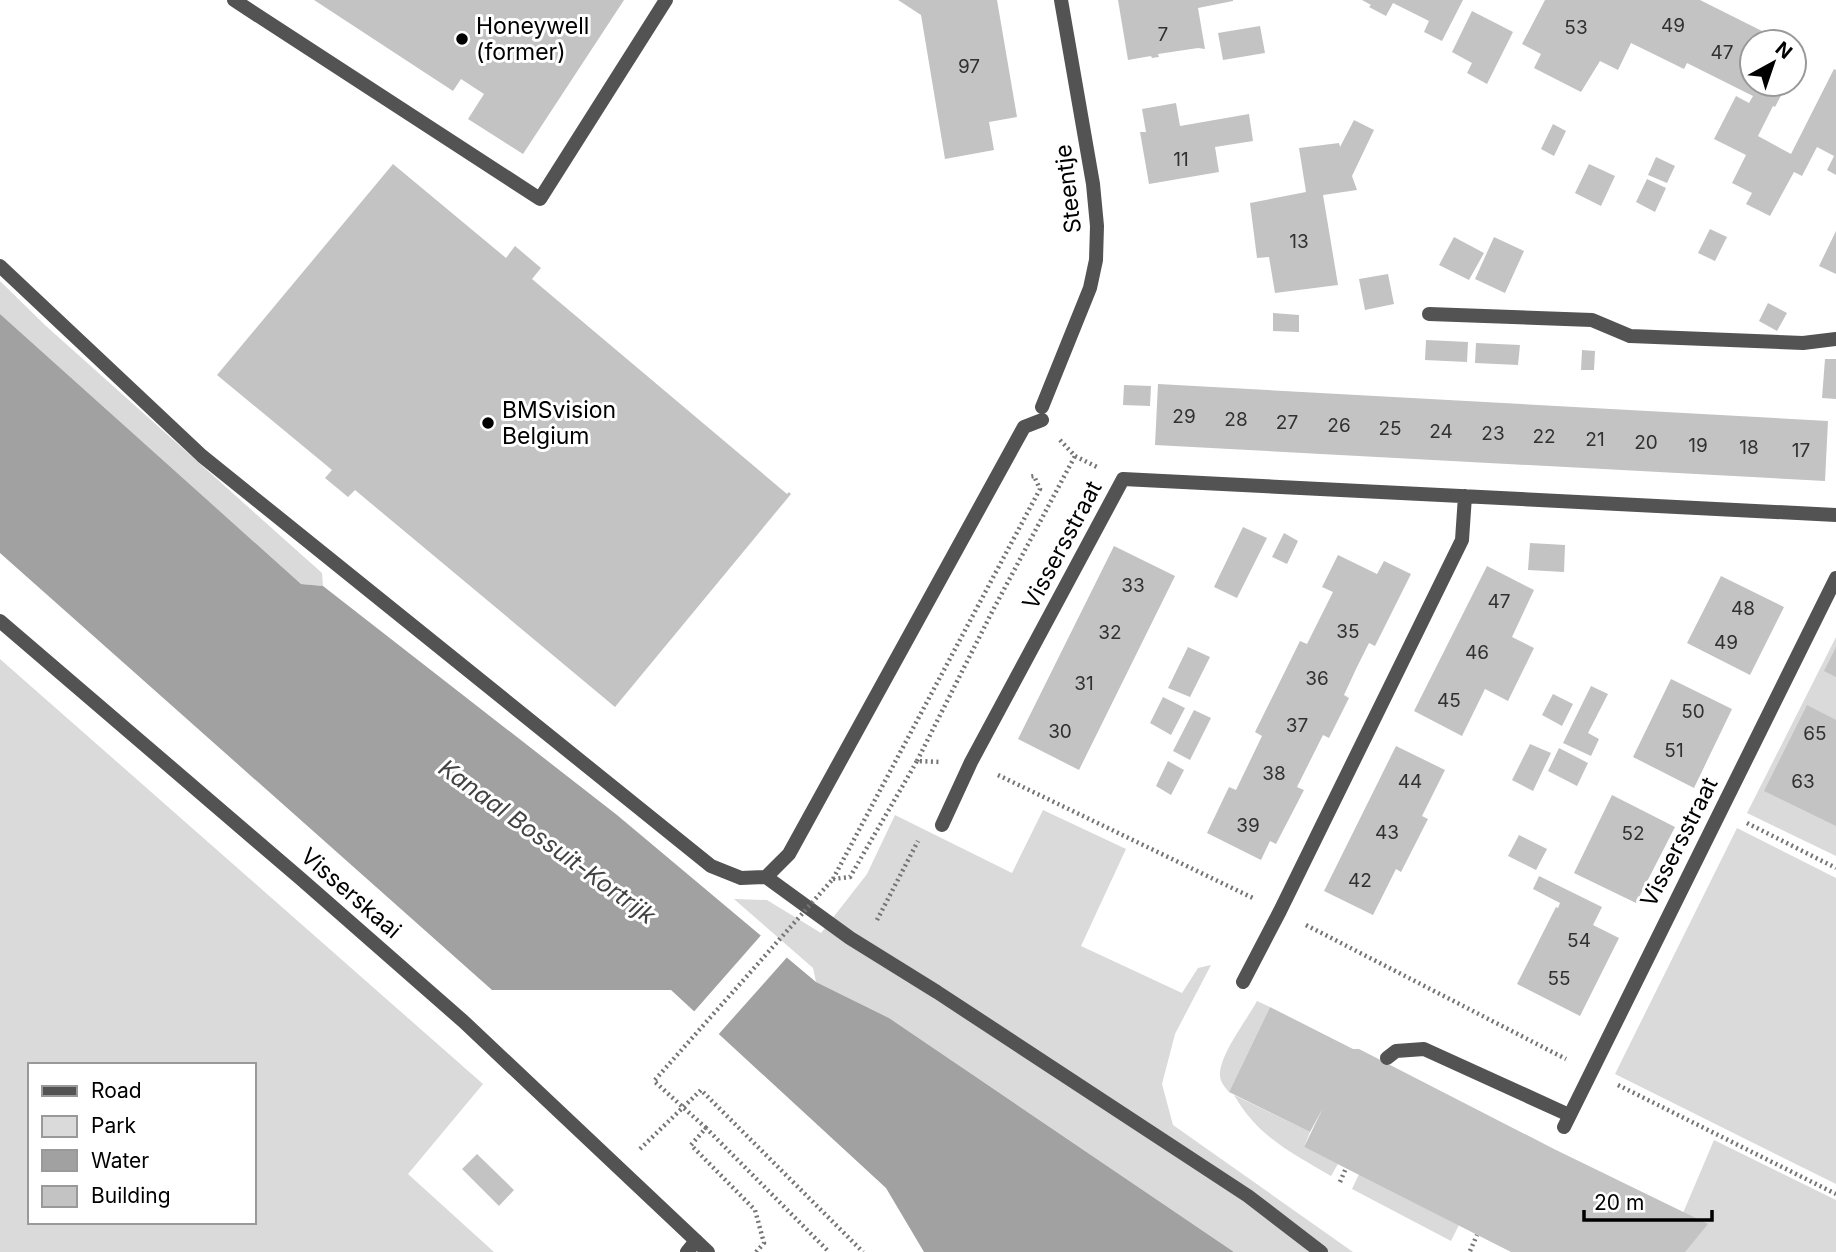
<svg xmlns="http://www.w3.org/2000/svg" width="1836" height="1252" viewBox="0 0 1836 1252" font-family="Inter,sans-serif">
  <style>
    .green { fill: #dadada; fill-rule: evenodd }
    .water { fill: #a1a1a1 }
    .pier { fill: #fff }
    .building { fill: #c3c3c3 }
    .lines { fill: none; stroke-linecap: round; stroke-linejoin: round }
    .path { stroke: #757575; stroke-width: 4.5; stroke-dasharray: 2 3.5; stroke-linecap: butt }
    .service { stroke: #535353; stroke-width: 14 }
    .minor { stroke: #535353; stroke-width: 14 }
    .tertiary { stroke: #535353; stroke-width: 14 }
    .path-bridge { stroke: #757575; stroke-width: 4.5; stroke-dasharray: 2 3.5; stroke-linecap: butt }
    .poi-dot { fill: #000; stroke: #fff; stroke-width: 2.5 }
    .labels { text-anchor: middle; stroke-width: 6; stroke-linejoin: round; paint-order: stroke }
    .number-label { font-size: 19px; fill: #313131 }
    .poi-label { font-size: 23px; fill: #000; stroke: #fff; text-anchor: start }
    .street-label { font-size: 23px; fill: #000; stroke: #fff }
    .water-label { font-size: 24px; font-style: italic; fill: #424242; stroke: #fff }
  </style>
  <rect width="100%" height="100%" fill="#fff"/>
  <path class="green" d="M0 281 46 326 322 573 323 586 301 584 0 314Z
    M1836 637V856L1747 813Z
    M0 659 483 1084 408 1174 494 1252H0ZM30 1065H254V1222H30Z
    M1043 810 1126 849 1081 946 1182 993 1198 968 1211 965 1175 1034 1162 1084 1173 1125 1353 1252H1234L889 1018 816 982 813 968 734 899 767 900 821 933 867 874 895 815 1012 873Z
    M1737 828 1836 878V1184L1615 1074Z
    M1257 1001 1270 1007 1229 1092C1224 1086 1219 1081 1220 1072 1223 1050 1246 1021 1257 1001Z
    M1234 1095 1310 1132 1304 1147 1338 1164 1331 1176C1292 1153 1258 1137 1234 1095Z
    M1714 1140 1836 1200V1252H1685L1683 1213Z
    M1359 1174 1459 1225 1451 1241 1352 1189Z"/>
  <path class="water" d="M0 314 301 584 323 586 617 815 816 982 889 1018 1234 1252H924L886 1188 671 990H492L0 553Z"/>
  <path class="pier" d="M763 933 789 955 717 1036 691 1015Z"/>
  <path class="building" d="M314 0H624L523 154 468 119 484 94 461 79 453 91Z
    M898 0H997L1017 117 989 122 994 150 945 159 921 15Z
    M1118 0H1233V1L1198 8 1205 49 1198 48 1158 54 1159 57 1152 58 1151 56 1128 60Z
    M1362 0H1463L1442 41 1424 32 1429 21 1393 3 1386 16 1369 7 1371 5Z
    M1545 0H1700L1784 42H1752V84H1787L1775 107 1773 106 1758 136 1791 154 1834 69 1836 70V175L1827 170 1834 156 1817 147 1802 176 1794 172 1770 216 1746 204 1752 193 1732 183 1746 155 1714 139 1736 96 1749 103 1753 96 1687 63 1684 69 1631 43 1618 70 1600 61 1581 92 1534 68 1541 54 1522 44Z
    M1472 11 1513 32 1487 84 1467 73 1472 63 1452 52Z
    M1260 26 1265 53 1223 60 1218 33Z
    M1794 47 1803 52 1794 70Z
    M1176 103 1180 126 1249 114 1253 141 1215 147 1219 172 1149 184 1140 132H1146L1142 109Z
    M1354 120 1374 130 1352 176 1357 190 1323 195 1338 285 1275 293 1269 257 1257 258 1250 203 1306 192 1299 148 1339 143 1340 147Z
    M1553 124 1566 131 1554 156 1541 149Z
    M1656 157 1675 166 1667 183 1648 175Z
    M393 164 506 258 515 246 541 268 532 279 787 494 789 492 791 494 615 707 355 490 348 497 325 478 332 470 217 375Z
    M1589 164 1615 176 1601 206 1575 193Z
    M1647 179 1666 188 1655 212 1636 202Z
    M1710 229 1727 237 1715 261 1698 253Z
    M1836 231V274L1819 266Z
    M1454 237 1484 253 1469 280 1439 265Z
    M1494 237 1524 251 1505 293 1475 279Z
    M1388 274 1394 304 1365 310 1359 279Z
    M1768 303 1787 313 1777 331 1759 321Z
    M1273 313 1299 315V332L1273 331Z
    M1426 340 1468 342 1467 362 1425 360Z
    M1476 343 1520 345 1518 365 1475 363Z
    M1582 350 1595 351 1594 370H1581Z
    M1825 359H1836V399L1822 398Z
    M1158 384 1828 421 1825 481 1155 445Z
    M1124 385 1151 386 1150 406 1123 405Z
    M1243 527 1267 538 1237 598 1214 587Z
    M1284 533 1298 541 1287 564 1272 557Z
    M1530 543 1565 545 1564 572 1528 570Z
    M1114 546 1175 576 1079 770 1018 739Z
    M1338 555 1377 574 1384 561 1411 574 1375 646 1369 643 1356 669 1344 695 1349 698 1329 738 1323 735 1297 787 1304 790 1276 844 1270 841 1261 860 1207 833 1229 787 1236 790 1262 736 1255 732 1300 641 1307 644 1333 592 1322 587Z
    M1487 566 1534 590 1512 637 1534 648 1508 701 1485 689 1462 736 1414 711Z
    M1721 576 1784 607 1750 675 1687 643Z
    M1188 647 1210 657 1190 697 1168 688Z
    M1836 647V677L1824 671Z
    M1671 679 1732 709 1694 788 1633 757Z
    M1591 686 1608 694 1588 733 1599 739 1591 756 1563 743Z
    M1553 694 1573 704 1562 726 1542 715Z
    M1163 697 1185 708 1171 735 1150 723Z
    M1807 705 1836 720V826L1764 791Z
    M1194 710 1211 718 1190 760 1173 751Z
    M1530 744 1551 753 1533 791 1512 780Z
    M1396 746 1445 770 1422 816 1428 819 1401 872 1396 869 1373 915 1324 891Z
    M1559 748 1588 763 1577 786 1548 771Z
    M1168 761 1184 770 1171 795 1156 786Z
    M1612 795 1675 827 1636 903 1574 873Z
    M1519 835 1547 849 1536 870 1508 856Z
    M1539 876 1602 907 1593 925 1619 938 1580 1016 1517 984 1556 907 1558 908 1560 903 1533 889Z
    M1270 1007 1353 1049H1359L1554 1149 1708 1224 1685 1252H1511L1304 1147 1323 1108 1310 1132 1229 1092Z
    M477 1154 514 1190 499 1206 462 1169Z"/>
  <g class="lines">
    <path class="path" d="M1060 440 1075 456 1097 467
      M917 761 993 610 1075 456
      M998 775 1255 899
      M1747 823 1836 868
      M833 879 850 877 917 761 940 762
      M833 879 1040 489 1034 476 1029 477
      M877 920 918 841
      M1306 925 1566 1059
      M1618 1085 1836 1194
      M640 1149 701 1090 863 1252
      M1340 1182 1346 1168
      M1470 1251 1477 1235
      M756 1252 764 1243 755 1210 691 1145 706 1128 829 1252"/>
    <path class="service" d="M234 0 540 199 666 0
      M0 266 202 456 711 866 741 878 766 877 850 938 937 992 1248 1196 1321 1252
      M1429 314 1592 320 1630 336 1803 343 1836 339
      M766 877 789 854 1024 427 1042 420
      M1387 1058 1396 1051 1424 1049 1569 1115"/>
    <path class="minor" d="M1042 407 1090 288 1096 260 1097 226 1093 184 1061 0
      M942 825 971 762 1123 479 1836 515
      M1243 982 1280 911 1462 540 1465 496
      M1564 1127 1836 578
      M687 1252 696 1241"/>
    <path class="tertiary" d="M0 621 301 879 463 1021 708 1252"/>
    <path class="path-bridge" d="M706 1128 654 1081 833 879"/>
  </g>
  <g class="poi-dot">
    <circle cx="462" cy="39" r="7"/>
    <circle cx="488" cy="423" r="7"/>
  </g>
  <g class="labels">
    <g class="number-label">
      <text x="1673" y="32">49</text>
      <text x="1576" y="34">53</text>
      <text x="1163" y="41">7</text>
      <text x="1722" y="59">47</text>
      <text x="969" y="73">97</text>
      <text x="1181" y="166">11</text>
      <text x="1299" y="248">13</text>
      <text x="1184" y="423">29</text>
      <text x="1236" y="426">28</text>
      <text x="1287" y="429">27</text>
      <text x="1339" y="432">26</text>
      <text x="1390" y="435">25</text>
      <text x="1441" y="438">24</text>
      <text x="1493" y="440">23</text>
      <text x="1544" y="443">22</text>
      <text x="1595" y="446">21</text>
      <text x="1646" y="449">20</text>
      <text x="1698" y="452">19</text>
      <text x="1749" y="454">18</text>
      <text x="1801" y="457">17</text>
      <text x="1133" y="592">33</text>
      <text x="1499" y="608">47</text>
      <text x="1743" y="615">48</text>
      <text x="1348" y="638">35</text>
      <text x="1110" y="639">32</text>
      <text x="1726" y="649">49</text>
      <text x="1477" y="659">46</text>
      <text x="1317" y="685">36</text>
      <text x="1084" y="690">31</text>
      <text x="1449" y="707">45</text>
      <text x="1693" y="718">50</text>
      <text x="1297" y="732">37</text>
      <text x="1060" y="738">30</text>
      <text x="1815" y="740">65</text>
      <text x="1674" y="757">51</text>
      <text x="1274" y="780">38</text>
      <text x="1410" y="788">44</text>
      <text x="1803" y="788">63</text>
      <text x="1248" y="832">39</text>
      <text x="1387" y="839">43</text>
      <text x="1633" y="840">52</text>
      <text x="1360" y="887">42</text>
      <text x="1579" y="947">54</text>
      <text x="1559" y="985">55</text>
    </g>
    <g class="poi-label">
      <text x="476" y="34">Honeywell<tspan x="476" dy="26">(former)</tspan></text>
      <text x="502" y="418">BMSvision<tspan x="502" dy="26">Belgium</tspan></text>
    </g>
    <g class="street-label">
      <text transform="translate(1068 189) rotate(-97)" y="8">Steentje</text>
      <text transform="translate(1062 545) rotate(-62)" y="8">Vissersstraat</text>
      <text transform="translate(1679 842) rotate(-63)" y="8">Vissersstraat</text>
      <text transform="translate(351 893) rotate(41)" y="8">Visserskaai</text>
    </g>
    <g class="water-label">
      <text transform="translate(547 842) rotate(36)" y="8">Kanaal Bossuit-Kortrijk</text>
    </g>
  </g>
  <rect x="28" y="1063" width="228" height="161" fill="#ffffff" stroke="#999999" stroke-width="2"/>
  <rect x="42" y="1086" width="35" height="10" fill="#535353" stroke="#999999" stroke-width="2"/>
  <text x="91" y="1098" font-size="21" fill="#000000">Road</text>
  <rect x="42" y="1116" width="35" height="21" fill="#dadada" stroke="#999999" stroke-width="2"/>
  <text x="91" y="1133" font-size="21" fill="#000000">Park</text>
  <rect x="42" y="1150" width="35" height="21" fill="#a1a1a1" stroke="#999999" stroke-width="2"/>
  <text x="91" y="1168" font-size="21" fill="#000000">Water</text>
  <rect x="42" y="1186" width="35" height="21" fill="#c3c3c3" stroke="#999999" stroke-width="2"/>
  <text x="91" y="1203" font-size="21" fill="#000000">Building</text>
  <g transform="translate(1773 63) rotate(40)"><circle r="33" fill="#ffffff" stroke="#999999" stroke-width="2"/>
  <path d="M0-5L12 26L0 18L-12 26Z" fill="#000000"/>
  <text y="-10" font-size="19" font-weight="bold" text-anchor="middle" fill="#000000">N</text>
  </g>
  <path d="M1584 1210v10h128v-10" fill="none" stroke="#000000" stroke-width="3.5"/>
  <text x="1594" y="1210" font-size="21" fill="#000000" stroke="#ffffff" stroke-width="5" paint-order="stroke">20 m</text>
</svg>
